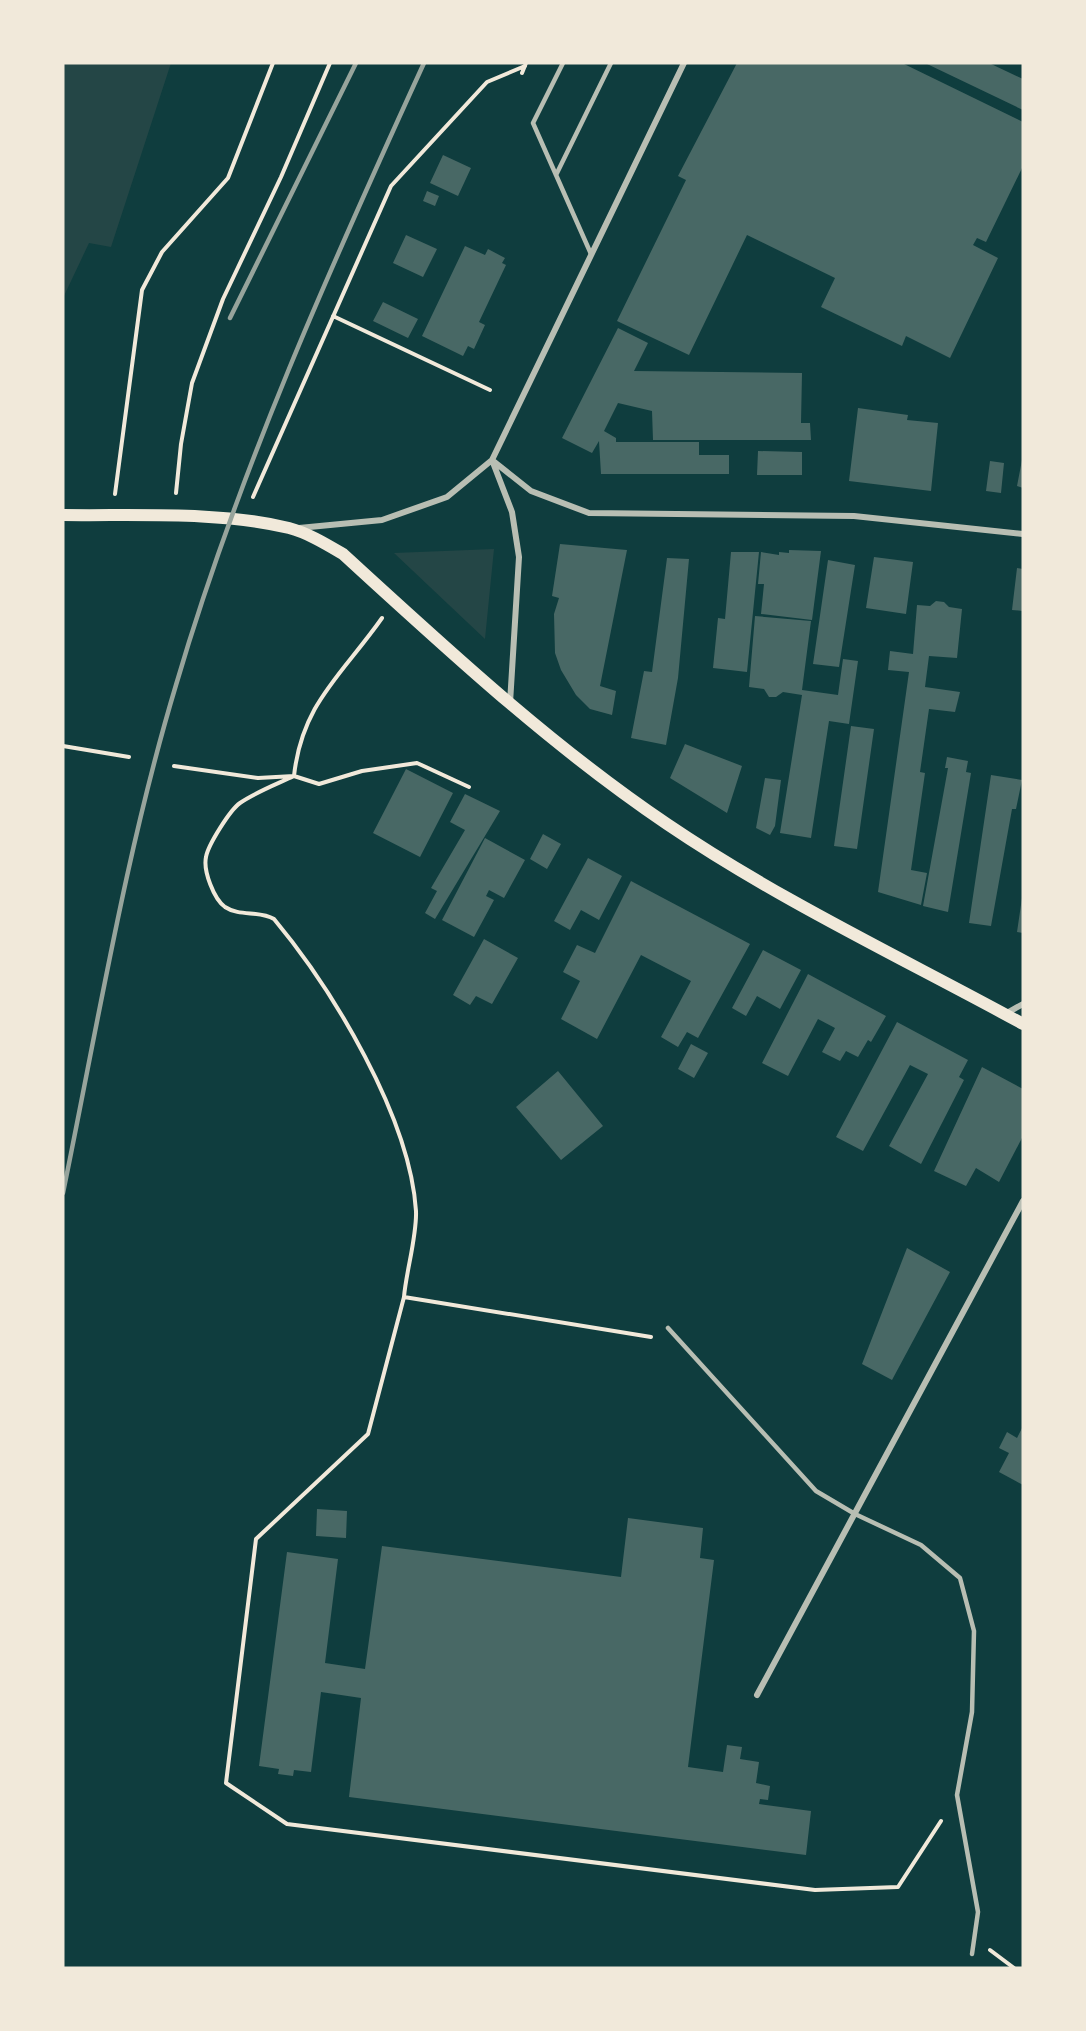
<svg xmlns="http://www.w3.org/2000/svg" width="1086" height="2031" viewBox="0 0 1086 2031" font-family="'Titillium Web',sans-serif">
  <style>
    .green { fill: #244646 }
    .building { fill: #486865 }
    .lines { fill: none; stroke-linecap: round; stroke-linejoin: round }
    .path { stroke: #f1e9da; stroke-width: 4 }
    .service { stroke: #b8beb3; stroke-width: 4.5 }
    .minor { stroke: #b8beb3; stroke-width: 6 }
    .secondary { stroke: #f1e9da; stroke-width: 12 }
    .rail { stroke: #97a49c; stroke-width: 4.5 }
  </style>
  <rect width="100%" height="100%" fill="#0f3d3e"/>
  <path class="green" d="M63 63H171L111 247 89 243 63 298Z
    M494 549 485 639 394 553Z"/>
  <path class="building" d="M737 63H902L1023 122V166L986 242 977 238 973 245 998 258 950 358 906 336 902 346 821 307 835 278 747 235 689 355 617 321 686 180 678 176Z
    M925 63H989L1023 79V110Z
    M443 155 471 168 458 196 430 183Z
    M427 191 439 196 435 206 423 201Z
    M406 235 437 249 423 277 393 263Z
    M465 246 485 255 488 249 505 258 502 263 506 265 479 322 485 325 474 349 468 346 463 356 422 336Z
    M383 302 418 319 408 338 373 321Z
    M618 328 648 343 634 371 802 373 801 423H810L811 440H653L652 411 618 403 604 431 616 438V442H699V455H729V474H601L599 441 592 453 562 438Z
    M858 408 908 415 907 420 938 423 931 491 849 481Z
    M758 451 802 452V475H757Z
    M1022 460H1023V488L1017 486Z
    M990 461 1004 463 1001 493 986 491Z
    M560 544 627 550 600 686 616 691 612 715 590 709 576 695 561 670 555 653 554 614 559 598 552 596Z
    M789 550 821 551 812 620 761 614 764 584H758L761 552 779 555V552L789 553Z
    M731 552H759L747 672 713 668 718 618 725 619Z
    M874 557 913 562 906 614 866 608Z
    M667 558 689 559 678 678 666 745 631 738 644 671 652 672Z
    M828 560 855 565 839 667 813 664Z
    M1017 568 1023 569V611L1012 610Z
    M936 601 944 602 949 607 962 609 957 658 929 656 925 687 960 692 955 712 929 709 920 772 925 773 911 870 927 873 921 905 878 892 909 672 888 670 890 651 913 654 917 605 930 606Z
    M755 616 811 621 802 690 838 695 843 659 858 661 849 724 829 721 811 838 780 833 802 695 783 692 776 697H769L764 689 749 687Z
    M851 726 874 729 857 849 834 846Z
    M685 744 742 766 727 813 670 778Z
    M947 757 968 761 966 772 971 773 948 912 923 906 948 768H945Z
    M406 769 453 793 420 857 373 833Z
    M991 775 1022 780 1016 809H1012L991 926 969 923Z
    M765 778 781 780 775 826 770 835 756 828Z
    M465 794 500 811 435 919 425 913 437 891 431 888 465 830 450 822Z
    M543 834 561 844 547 869 530 859Z
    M485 838 525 860 504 898 489 890 486 896 494 900 474 937 442 920Z
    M588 858 622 876 599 920 581 910 570 930 554 921Z
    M631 881 750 944 698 1038 687 1032 678 1047 661 1037 691 981 641 955 597 1039 561 1019 580 981 563 972 577 945 595 953Z
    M1022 898H1023V933L1017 932Z
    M484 939 518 958 492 1004 476 996 470 1005 453 995Z
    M763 950 801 970 780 1009 757 996 746 1016 732 1008Z
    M808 974 886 1016 871 1042 868 1040 858 1057 846 1051 840 1061 822 1052 835 1028 818 1019 788 1076 762 1063Z
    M897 1022 968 1060 959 1077 964 1080 921 1164 889 1146 928 1074 910 1065 863 1151 836 1137Z
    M691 1044 708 1053 694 1078 678 1069Z
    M982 1067 1023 1089V1136L999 1182 976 1168 966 1186 934 1171Z
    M558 1071 603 1126 561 1160 516 1107Z
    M907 1248 950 1272 892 1380 862 1364Z
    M1023 1426V1485L999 1472 1009 1453 999 1448 1007 1432 1017 1438Z
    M317 1509 347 1511 346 1538 316 1536Z
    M628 1518 703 1528 700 1558 714 1560 688 1767 723 1772 727 1745 742 1747 740 1759 759 1762 756 1783 770 1786 768 1800 760 1799 759 1804 811 1811 806 1855 349 1797 361 1698 321 1692 311 1772 294 1770 293 1776 278 1774 279 1769 259 1766 287 1552 338 1559 325 1663 365 1669 382 1546 621 1577Z"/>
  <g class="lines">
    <path class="path" d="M522 73 526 63
      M333 316 490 390
      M176 493 181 444 192 383 223 299 281 177 330 63
      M115 494 142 290 162 252 228 178 273 63
      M253 497 391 186 487 82 525 66
      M63 746 129 757
      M174 766 258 778 294 776C302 703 342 675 382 618
      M469 787 417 763 362 771 319 784 294 776C277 784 256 792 240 803 230 810 208 845 206 857 203 871 214 899 225 907 240 917 259 910 274 919 333 990 410 1117 416 1211 417 1236 406 1272 404 1297L651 1337
      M404 1297 368 1434 256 1539 226 1783 287 1824 815 1890 898 1887 941 1821
      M990 1950 1014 1968"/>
    <path class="service" d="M563 63 533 123 591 254
      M556 175 611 63
      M668 1328 816 1491 855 1514 921 1545 960 1578 974 1631 972 1712 957 1795 978 1912 972 1954"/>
    <path class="minor" d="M492 460 531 491 589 513 854 516 1023 534
      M492 460 512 512 519 557 510 703
      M299 528 382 520 447 497 492 460 684 63
      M1005 1014 1023 1004
      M757 1695 1023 1201"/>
    <path class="secondary" d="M63 515C135 516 219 511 289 528 308 533 326 544 343 554 447 649 550 745 667 824 779 900 904 959 1023 1024"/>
    <path class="rail" d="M230 318 356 63
      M63 1193C98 1023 126 851 176 685 239 470 331 266 424 63"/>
  </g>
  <rect width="1086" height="2031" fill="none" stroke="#f1e9da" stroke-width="129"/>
</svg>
